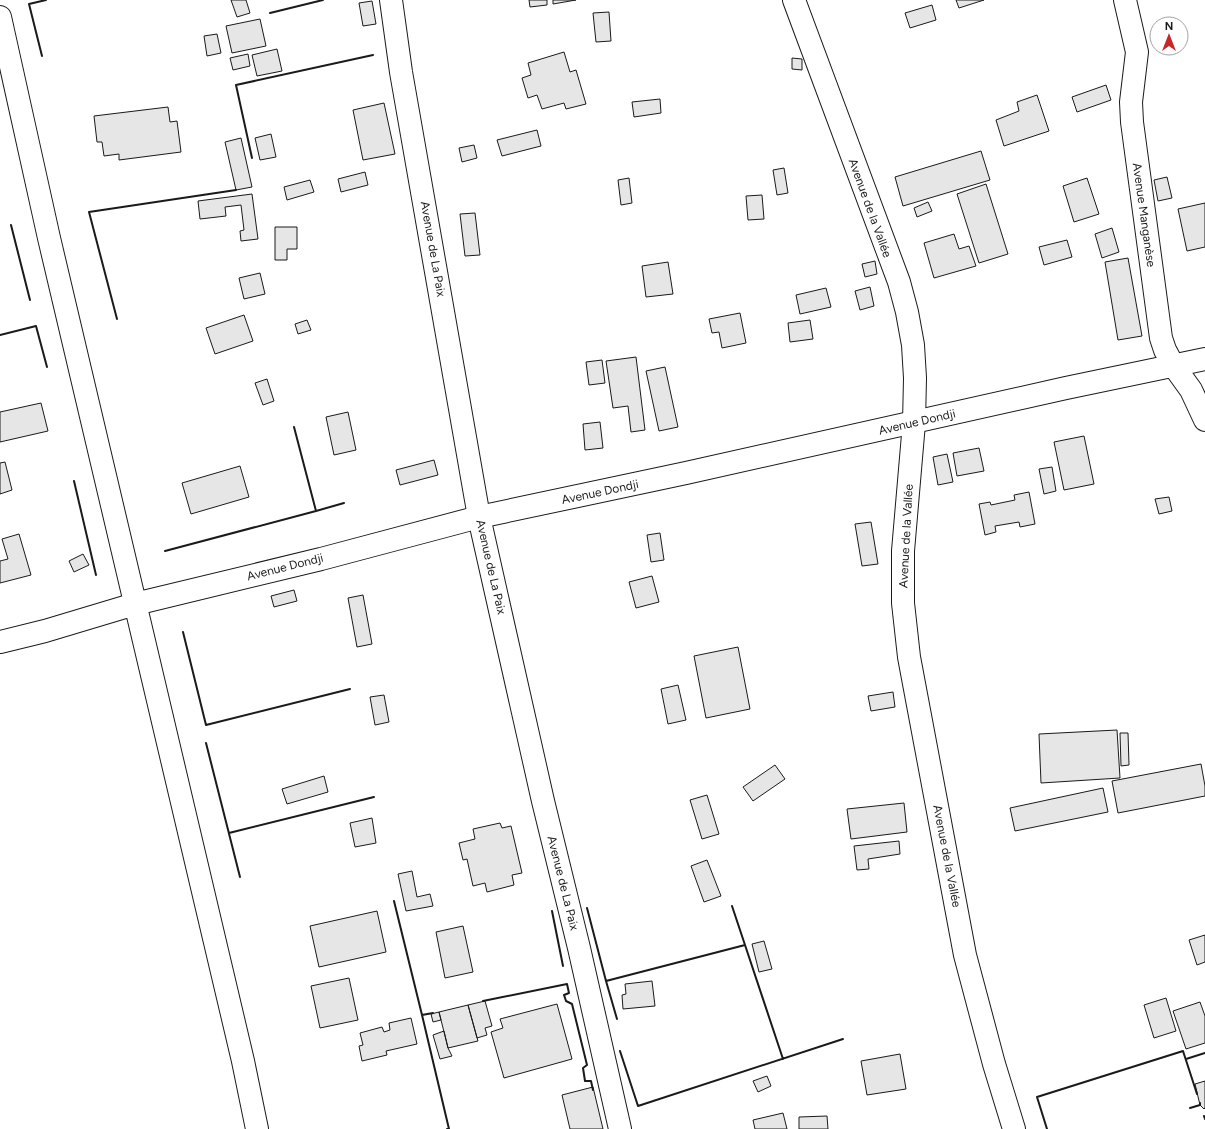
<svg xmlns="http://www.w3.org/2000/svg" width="1205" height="1129" viewBox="0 0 1205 1129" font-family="Figtree,sans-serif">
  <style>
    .building { fill: #e6e6e6; stroke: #1a1a1a }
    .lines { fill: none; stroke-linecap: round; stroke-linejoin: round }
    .minor-casing { stroke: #1a1a1a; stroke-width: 24 }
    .minor { stroke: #fff; stroke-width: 22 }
    .wall { stroke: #1a1a1a; stroke-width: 2 }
    .labels { text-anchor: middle; stroke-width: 3; stroke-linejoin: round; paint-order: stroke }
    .street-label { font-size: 12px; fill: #1a1a1a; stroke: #fff }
  </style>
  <rect width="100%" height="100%" fill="#fff"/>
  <path class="building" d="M231 0H246L250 13 237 17Z
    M529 0H547V5L530 7Z
    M553 0H576L553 4Z
    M956 0H984L959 8Z
    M372 1 376 24 363 26 359 3Z
    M932 5 936 20 910 28 905 13Z
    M609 12 611 41 596 42 593 13Z
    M260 19 266 46 232 53 226 26Z
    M217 34 221 53 207 56 204 36Z
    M277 49 282 71 257 76 252 55Z
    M564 52 570 72 576 70 586 104 566 109 564 103 542 109 537 95 528 98 522 78 531 75 528 63Z
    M248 54 250 66 233 70 230 58Z
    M792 58 802 59V70L792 69Z
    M1106 85 1111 100 1077 112 1072 97Z
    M1037 95 1049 131 1004 146 996 120 1019 111 1017 102Z
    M660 99 661 113 634 117 632 102Z
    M384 103 395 154 363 160 353 110Z
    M168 107 170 122 177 121 181 152 119 160V154L104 156 102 142H97L94 116Z
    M537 130 541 146 502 156 497 140Z
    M271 134 276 157 260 160 255 138Z
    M241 138 252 187 236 190 225 142Z
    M474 145 477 158 462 162 459 148Z
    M981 151 990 180 903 206 895 177Z
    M784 168 788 193 777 195 773 170Z
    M365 172 368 185 341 192 338 179Z
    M1167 177 1172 198 1158 201 1154 180Z
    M629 178 632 203 621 205 618 180Z
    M1087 178 1099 214 1074 222 1063 186Z
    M310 180 314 192 287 200 284 187Z
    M986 184 1008 254 979 263 957 194Z
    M252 194 258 239 241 241 240 231 244 230 241 205 225 207 226 216 200 219 198 201Z
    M762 195 764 219 748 220 746 196Z
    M928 202 932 211 917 217 914 208Z
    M1205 203V247L1187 251 1178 209Z
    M475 213 480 255 465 256 460 214Z
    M275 227H297V249H287V260H275Z
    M1112 228 1119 252 1102 258 1095 234Z
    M954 234 959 249 969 246 976 266 934 278 924 243Z
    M1067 240 1072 257 1044 265 1039 247Z
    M1128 258 1142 336 1118 340 1105 262Z
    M875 261 877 274 865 277 862 264Z
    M668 262 673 294 646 297 642 266Z
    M260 273 265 294 244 299 239 278Z
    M870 287 874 306 860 310 855 291Z
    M826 288 831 307 800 314 796 295Z
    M740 313 746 343 722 348 719 332 712 333 709 319Z
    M244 315 253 341 215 354 206 328Z
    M307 320 311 330 298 334 295 324Z
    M810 320 813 339 790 342 788 323Z
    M636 357 645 430 631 432 628 406 613 408 606 361Z
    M602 360 605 383 589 385 586 362Z
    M665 367 678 427 659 431 646 371Z
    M267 379 274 401 263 405 255 383Z
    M41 403 48 431 0 442V412Z
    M348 412 356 450 334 455 326 417Z
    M600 422 603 448 585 450 583 424Z
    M1084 436 1094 484 1064 490 1054 442Z
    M979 448 984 471 957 476 953 453Z
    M947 454 953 482 938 485 933 457Z
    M434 460 438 475 400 485 396 470Z
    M5 462 12 490 0 494V463Z
    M240 466 249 497 191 514 182 483Z
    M1052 467 1056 491 1044 494 1039 469Z
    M1029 492 1035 524 1020 527 1019 522 995 526 996 532 985 535 979 504 990 502 991 505 1015 500 1014 495Z
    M1169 497 1172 511 1159 514 1155 499Z
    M871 522 878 564 862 566 855 524Z
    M660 533 664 560 651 562 647 535Z
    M19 534 31 575 0 583V561L8 559 2 539Z
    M83 554 89 565 74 572 69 561Z
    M652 576 659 602 636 608 629 582Z
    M294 590 297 601 274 607 271 596Z
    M363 595 372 644 357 647 348 598Z
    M738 647 750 709 706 718 694 656Z
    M678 685 686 720 668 724 661 689Z
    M893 692 895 707 871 711 868 696Z
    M384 695 389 722 375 725 370 697Z
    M1117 730 1120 778 1041 783 1039 734Z
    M1120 733H1128L1129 765 1121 766Z
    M1201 764 1205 786V796L1118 813 1112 781Z
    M775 765 785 779 753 801 743 787Z
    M324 776 328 792 287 804 282 789Z
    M1103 788 1108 812 1015 831 1010 808Z
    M707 795 719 834 702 839 690 800Z
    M904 803 907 832 851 839 847 809Z
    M372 818 376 843 355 847 350 823Z
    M500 823 502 828 511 826 522 873 512 875 514 885 487 892 485 883 473 886 467 859 463 860 459 843 475 839 473 829Z
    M899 841 900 854 868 859 869 869 857 870 854 846Z
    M707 860 721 896 704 902 691 866Z
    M412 871 417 897 430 894 433 906 406 911 398 874Z
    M377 911 386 952 319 967 310 926Z
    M463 926 473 972 445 978 436 932Z
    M1205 935V962L1197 965 1189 940Z
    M764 941 772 969 759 972 752 944Z
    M349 978 358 1020 320 1028 311 986Z
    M652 981 655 1006 623 1009 622 995 626 994 625 984Z
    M1166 998 1176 1031 1154 1038 1144 1005Z
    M485 1001 492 1026 485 1028 487 1035 477 1038 468 1005Z
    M1200 1002 1205 1016V1043L1186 1049 1173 1011Z
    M557 1004 572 1059 504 1078 491 1032 503 1028 500 1019Z
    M468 1005 478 1041 448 1048 439 1012Z
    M439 1012 441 1020 433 1022 431 1014Z
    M411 1018 417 1044 386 1051 387 1055 362 1061 359 1046 363 1045 360 1033 382 1027 384 1032 390 1030 389 1023Z
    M444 1031 448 1048 452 1056 440 1059 433 1035Z
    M900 1054 906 1089 867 1095 861 1061Z
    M767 1076 771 1086 758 1092 753 1081Z
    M1205 1081V1108L1204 1109 1200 1105 1195 1084Z
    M593 1087 603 1129H570L562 1095Z
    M783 1113 787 1129H755L753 1120Z
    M827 1116 828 1129H799V1117Z"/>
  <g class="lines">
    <g class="minor-casing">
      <path id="minor" d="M391 0 401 72 479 517 543 801 579 948 620 1129
        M794 0 899 282 907 312 913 345 915 378 914 423 903 551V603L909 657 965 955 994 1064 1014 1129
        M1125 0 1137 52 1131 102 1132 122 1161 338 1165 350 1173 365 1191 390 1205 420
        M0 17 49 238 243 1061 257 1129
        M0 642 45 631 135 604 321 559 479 517 686 473 1066 388 1205 359"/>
    </g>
    <use href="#minor" class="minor"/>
    <path class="wall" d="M270 13 323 0
      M42 56 29 4 46 0
      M252 158 236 85 373 55
      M11 225 30 300
      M117 319 89 212 236 190
      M0 335 36 326 47 367
      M74 481 96 575
      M316 511 344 503
      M165 551 316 511 294 427
      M183 632 206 725 350 689
      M206 743 240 877
      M229 833 374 797
      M394 901 422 1015
      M587 908 606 981 745 945 732 906
      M552 911 563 966
      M745 945 783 1059
      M606 981 617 1019
      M483 1001 567 984 569 993 564 995 566 1001 572 1004 587 1065 583 1068 585 1081H591L593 1090
      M433 1013 422 1015 449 1129H447
      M620 1051 638 1106 843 1039
      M1186 1059 1205 1053
      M1190 1108 1200 1105V1103
      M1204 1116 1205 1119
      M1047 1129 1037 1097 1183 1051 1197 1094"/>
  </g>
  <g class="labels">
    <g class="street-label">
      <text transform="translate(870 208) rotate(70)" y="4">Avenue de la Vallée</text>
      <text transform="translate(1144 215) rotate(82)" y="4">Avenue Manganèse</text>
      <text transform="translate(433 249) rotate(80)" y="4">Avenue de La Paix</text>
      <text transform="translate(917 422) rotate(-13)" y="4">Avenue Dondji</text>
      <text transform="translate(600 492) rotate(-12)" y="4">Avenue Dondji</text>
      <text transform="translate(906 536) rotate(-87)" y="4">Avenue de la Vallée</text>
      <text transform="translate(285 567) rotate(-14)" y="4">Avenue Dondji</text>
      <text transform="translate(491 567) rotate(77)" y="4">Avenue de La Paix</text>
      <text transform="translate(947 856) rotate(79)" y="4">Avenue de la Vallée</text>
      <text transform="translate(563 883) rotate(76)" y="4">Avenue de La Paix</text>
    </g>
  </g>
  <g transform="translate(1169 36)"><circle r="19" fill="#ffffff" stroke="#a3a3a3"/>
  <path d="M0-3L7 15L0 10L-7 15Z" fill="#c62828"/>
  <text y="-6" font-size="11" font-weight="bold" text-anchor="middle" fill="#1a1a1a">N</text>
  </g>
</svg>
